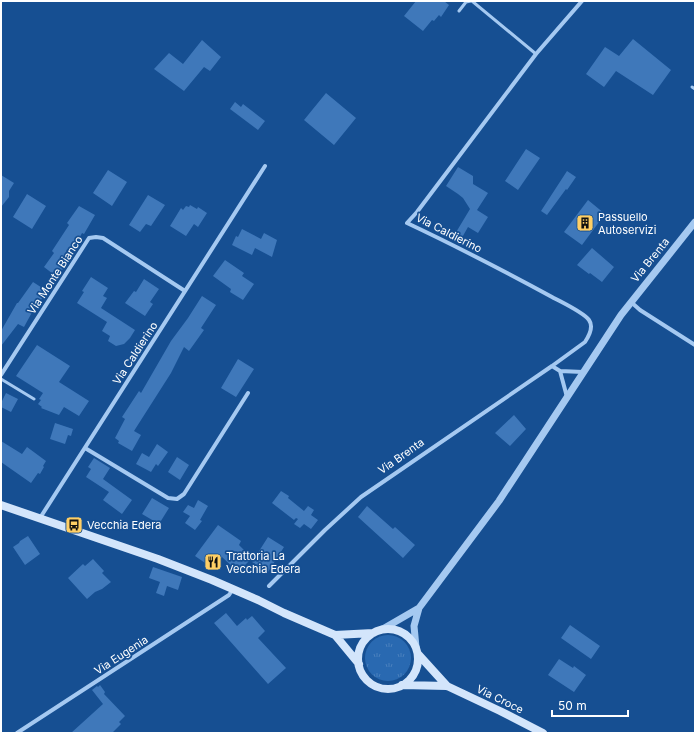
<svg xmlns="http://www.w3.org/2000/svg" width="696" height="734" font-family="Inter,sans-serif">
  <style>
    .grass { fill: url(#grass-tufts) }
    .building { fill: #3f78ba }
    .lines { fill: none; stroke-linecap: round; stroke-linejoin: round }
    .service { stroke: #a5c9f1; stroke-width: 3 }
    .minor { stroke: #a5c9f1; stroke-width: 4 }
    .tertiary { stroke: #a5c9f1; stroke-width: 7 }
    .secondary { stroke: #d3e5fb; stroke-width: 8 }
    .labels { text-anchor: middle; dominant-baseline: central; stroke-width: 3.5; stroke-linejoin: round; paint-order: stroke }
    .poi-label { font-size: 11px; fill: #fff; stroke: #164f92; text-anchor: start }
    .street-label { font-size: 11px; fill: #fff; stroke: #164f92 }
  </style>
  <defs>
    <pattern id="grass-tufts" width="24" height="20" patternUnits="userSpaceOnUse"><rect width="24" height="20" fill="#2969b1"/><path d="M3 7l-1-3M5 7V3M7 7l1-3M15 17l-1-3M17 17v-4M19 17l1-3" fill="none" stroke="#4980bd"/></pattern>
  </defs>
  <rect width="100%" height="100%" fill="#164f92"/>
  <path class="grass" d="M365 658a23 23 0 1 1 46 0a23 23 0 1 1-46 0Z"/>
  <path class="building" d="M416 1H444L449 5 441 17 439 15 434 21 432 20 423 31 404 16Z
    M633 39 671 70 653 95 616 71 604 87 586 74 605 47 619 56Z
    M202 40 221 57 210 71 204 67 184 91 154 69 169 53 183 64Z
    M326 93 356 118 334 145 304 120Z
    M235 102 241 107 243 104 265 121 258 130 230 109Z
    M526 149 540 158 518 190 505 181Z
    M458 167 473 176V184L488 193 477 210 488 217 478 233 468 227 459 243 452 239 470 209 463 198 458 194 446 186Z
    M108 170 127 182 112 206 93 193Z
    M567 171 576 177 567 190 566 189 547 215 541 211Z
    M1 175 14 183 9 191V197L1 207Z
    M27 194 46 206 32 229 13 217Z
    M148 195 165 205 151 226 146 224 140 232 129 225Z
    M588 200 605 214 582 245 564 232Z
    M190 205 197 209 198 207 207 213 198 227 194 224 186 236 170 226 181 208 183 210 186 206 189 207Z
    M79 206 95 215 84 234 82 233 65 266 57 277 44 267 54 253 52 251 69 225 67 223Z
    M242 229 261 239 264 233 277 240 272 257 255 248 252 255 232 245 236 236 238 237Z
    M592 248 614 267 602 282 590 273 589 274 577 265Z
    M225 260 244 273 242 276 254 284 243 300 230 292 231 289 213 276Z
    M91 277 108 288 103 296 107 298 101 308 135 330 130 338 124 344 116 346 108 341 110 336 102 331 107 322 77 303 84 292 82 291Z
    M144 279 159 289 150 302 153 304 145 316 125 303 134 291 136 292Z
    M33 282 47 291 37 306 36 305 24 327 18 324 1 346V331L17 303H18Z
    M202 296 216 305 201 328 204 330 189 351 184 347 171 373 134 431 141 435 132 451 118 443 119 441 115 438 125 419 122 417 139 391 141 393 171 341 188 318Z
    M37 345 70 366 59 382 89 401 79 416 64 407 59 415 41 408 42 407 38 404 41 400 39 399 43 393 16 376Z
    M238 359 254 369 236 397 221 388Z
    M6 393 18 399 11 412 1 407V403Z
    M514 415 526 429 510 446 495 433Z
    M55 423 73 429 71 436 68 435 65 444 50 439Z
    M1 441 22 454 27 447 46 461 43 466 44 467 40 474 38 473 31 483 1 462Z
    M157 444 168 452 158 466 156 464 151 472 136 464 142 453 149 457Z
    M177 457 189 465 180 480 168 472Z
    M94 458 110 468 103 479 132 500 122 514 103 500 109 492 86 477 91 469 88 467Z
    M281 491 289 496 288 498 304 511 308 506 314 510 311 515 318 520 311 529 304 524 300 528 294 524 298 519 296 518 294 520 272 503Z
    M152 498 169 508 159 524 142 514Z
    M198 500 208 506 200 520 202 521 195 530 185 523 190 516 183 512 188 505 194 508Z
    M367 506 393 529 395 527 415 545 403 558 358 517Z
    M218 525 241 541 239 545 252 558 238 572 222 557 214 568 208 565 195 556Z
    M28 536 40 554 25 565 13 547 19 543 20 541Z
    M268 537 284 547 268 572 252 562Z
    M93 559 104 571 102 573 111 582 102 589 95 592 87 599 68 578 83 564 85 566Z
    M153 567 182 577 178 590 167 586 164 596 156 593 160 582 149 578Z
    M226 613 237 626 246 618 247 620 252 616 265 631 258 638 286 668 268 684 214 623Z
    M570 625 600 646 591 659 561 638Z
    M559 659 573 668 574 666 586 675 574 692 548 675Z
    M100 685 105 692 104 694 125 716 119 722 121 724 112 733H71L103 704 92 690 97 686 98 687Z"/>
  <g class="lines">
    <path class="service" d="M472 1 536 54
      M459 11 466 2 471 1
      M692 87 695 89
      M1 379 34 399"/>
    <path class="minor" d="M631 302 640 310 695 345
      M552 366 560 371 583 372
      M560 371 567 397
      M1 375 89 238 96 237 103 238 185 291
      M85 448 168 498 177 499 184 494 248 393
      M40 518 265 166
      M269 586 325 530 361 497 552 366 585 342C589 336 594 327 589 320 583 312 561 302 552 297 504 271 456 246 407 223L417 212 536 54 582 1
      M17 733 229 595 233 589"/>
    <path class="tertiary" d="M381 630 419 608
      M416 647 414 626 419 608 499 501 621 315 695 222"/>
    <path class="secondary" d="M1 505 158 559 212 580 258 600 284 613 335 635 359 664
      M358 659a30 30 0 1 1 60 0a30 30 0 1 1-60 0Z
      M335 635 373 633
      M418 654 447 686
      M402 685 447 686 500 711 543 733"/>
  </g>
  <defs>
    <g id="building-square" transform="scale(0.9)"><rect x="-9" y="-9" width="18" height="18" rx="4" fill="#ffcf65" stroke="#164f92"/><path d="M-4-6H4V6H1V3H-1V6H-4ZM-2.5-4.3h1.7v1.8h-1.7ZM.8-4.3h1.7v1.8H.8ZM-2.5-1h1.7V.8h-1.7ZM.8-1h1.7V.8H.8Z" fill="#111"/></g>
    <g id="bus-square" transform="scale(0.9)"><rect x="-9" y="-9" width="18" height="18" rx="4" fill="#ffcf65" stroke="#164f92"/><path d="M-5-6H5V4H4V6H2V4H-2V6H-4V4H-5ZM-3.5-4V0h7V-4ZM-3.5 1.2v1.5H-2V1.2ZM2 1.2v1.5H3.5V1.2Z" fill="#111"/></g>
    <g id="restaurant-square" transform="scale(0.9)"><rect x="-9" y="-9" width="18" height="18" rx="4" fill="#ffcf65" stroke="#164f92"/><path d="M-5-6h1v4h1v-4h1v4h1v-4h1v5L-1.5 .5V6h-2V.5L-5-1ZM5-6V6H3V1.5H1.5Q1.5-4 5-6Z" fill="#111"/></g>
  </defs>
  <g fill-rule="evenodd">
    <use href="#building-square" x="585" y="223"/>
    <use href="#bus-square" x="74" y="525"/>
    <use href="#restaurant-square" x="213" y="562"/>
  </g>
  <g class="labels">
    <g class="poi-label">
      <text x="598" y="217">Passuello<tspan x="598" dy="13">Autoservizi</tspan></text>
      <text x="87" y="525">Vecchia Edera</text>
      <text x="226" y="556">Trattoria La<tspan x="226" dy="13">Vecchia Edera</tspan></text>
    </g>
    <g class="street-label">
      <text transform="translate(449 233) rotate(27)">Via Caldierino</text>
      <text transform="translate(650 260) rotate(-51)">Via Brenta</text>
      <text transform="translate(55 275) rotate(-57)">Via Monte Bianco</text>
      <text transform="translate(135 353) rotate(-57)">Via Caldierino</text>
      <text transform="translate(401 456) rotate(-35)">Via Brenta</text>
      <text transform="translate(121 655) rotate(-33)">Via Eugenia</text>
      <text transform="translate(500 699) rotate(26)">Via Croce</text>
    </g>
  </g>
  <rect width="696" height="734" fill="none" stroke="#ffffff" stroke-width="4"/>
  <path d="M552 710v6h76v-6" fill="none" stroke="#ffffff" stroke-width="2"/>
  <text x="558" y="710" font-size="12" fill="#ffffff" stroke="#164f92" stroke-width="3" paint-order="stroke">50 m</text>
</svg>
